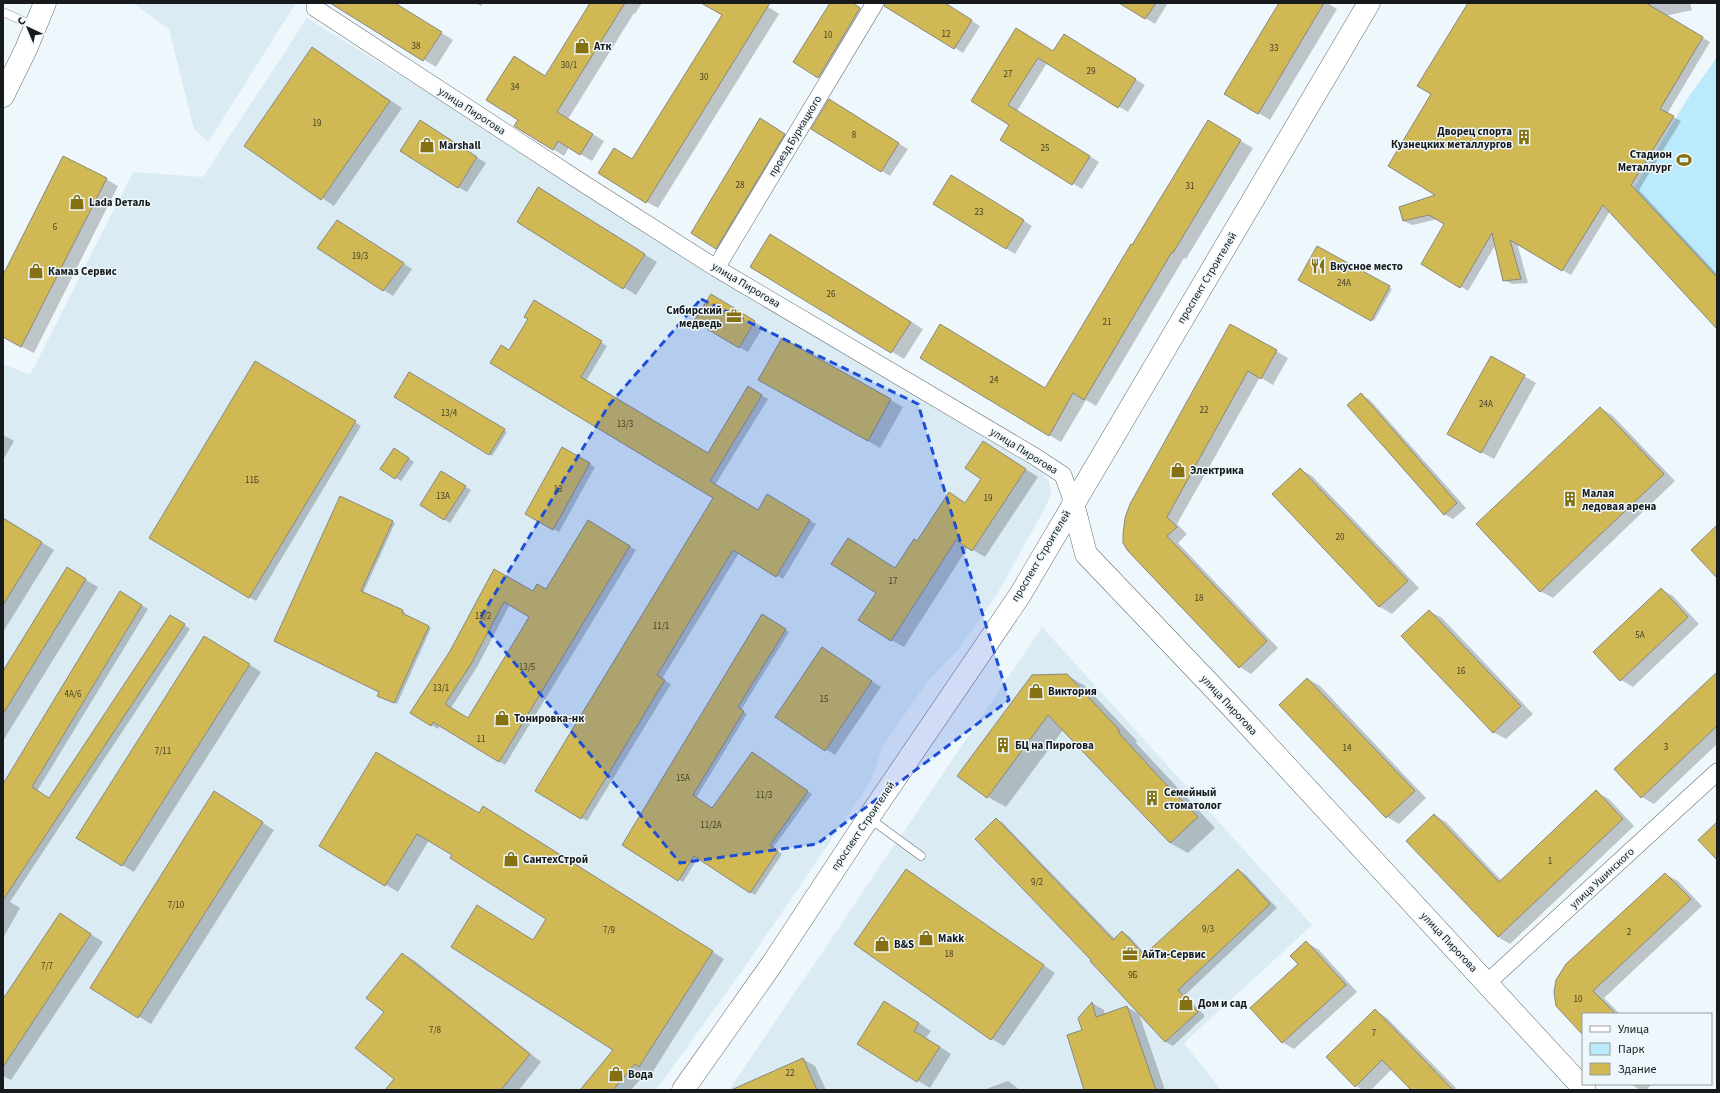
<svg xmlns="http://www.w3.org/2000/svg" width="1720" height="1093" font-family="'Source Sans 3',sans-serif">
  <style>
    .built { fill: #daebf3 }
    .green { fill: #bceafd }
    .shadow { fill: #0003; fill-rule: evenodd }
    .building { fill: #d0b854; stroke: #898880; fill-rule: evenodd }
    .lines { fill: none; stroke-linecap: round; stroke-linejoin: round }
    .lane-casing { stroke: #656d70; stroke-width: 9 }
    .street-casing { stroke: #656d70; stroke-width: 18 }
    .secondary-casing { stroke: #656d70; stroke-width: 23 }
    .primary-casing { stroke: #656d70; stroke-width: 23 }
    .lane { stroke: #fff; stroke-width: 8 }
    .street { stroke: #fff; stroke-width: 17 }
    .secondary { stroke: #fff; stroke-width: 22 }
    .primary { stroke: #fff; stroke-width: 22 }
    .marked { fill: #1d4ed8; fill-opacity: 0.2; stroke: #1d4ed8; stroke-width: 3; stroke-dasharray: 8 5; stroke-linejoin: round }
    .labels { text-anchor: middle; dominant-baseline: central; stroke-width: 3; stroke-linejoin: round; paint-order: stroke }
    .number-label { font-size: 9px; fill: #45422a }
    .poi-label { font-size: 11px; font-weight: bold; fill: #171a1c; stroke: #eef7fb; text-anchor: start }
    .street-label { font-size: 11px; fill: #171a1c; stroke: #eef7fb }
  </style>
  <rect width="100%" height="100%" fill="#eef7fb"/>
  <path class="built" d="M133 3H296L208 142 194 129 169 29Z
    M307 18 1042 472 1049 481 1051 494 1044 510 997 594 958 650 928 681 884 744 870 783 744 968 656 1090H3V364L30 375 133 172 203 177Z
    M1042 627 1312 925 1184 1043 1221 1090H729Z"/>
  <path class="green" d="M1717 57V329L1616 219 1686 101Z"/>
  <path class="shadow" d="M332 3H394L453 40 436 67Z
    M475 3H483L481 6Z
    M591 3H642L635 14 634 13 568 119 604 141 592 161 569 147 564 156 553 149 519 120 525 64 546 77Z
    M703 3H762L779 14 658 208 647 202 633 160 723 15Z
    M831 3H852L869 14 828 82 795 61Z
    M885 3H944L980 26 963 53Z
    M1121 3H1168L1155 24Z
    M1280 3H1327L1337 9 1270 120 1225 93Z
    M1469 3H1690L1692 10 1665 16 1710 42 1667 114 1681 121 1639 190 1717 274V327L1610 211 1571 275 1517 243 1528 283 1512 284 1504 280 1496 244 1468 291 1423 263 1445 224 1438 219 1412 225 1404 221 1438 195 1432 94Z
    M1017 30 1053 52 1073 41 1145 85 1128 112 1047 63 1017 111 1099 162 1082 189 1001 140 1010 124 972 101Z
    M312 48 402 108 334 206 245 146Z
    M838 106 908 149 890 176 813 128Z
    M1208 122 1253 148 1186 259 1184 258 1096 406 1086 400 1061 442 1049 435 1046 389Z
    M429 127 486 163 467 192 458 187Z
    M773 127 797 142 729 255 716 248Z
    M106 179 118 186 34 353 3 337V277Z
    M961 182 1032 226 1015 254 935 204Z
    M551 196 657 262 636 295 518 222Z
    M346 226 412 269 393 296 318 248Z
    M782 242 923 329 904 359 751 267Z
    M1317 247 1392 289 1374 321 1299 279Z
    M720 301 763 327 748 352 739 347Z
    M534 302 607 346 586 381 708 455 749 388 768 399 715 485 758 511 768 495 816 524 783 579 739 553 662 679 671 684 587 821 536 790 714 498 510 351 530 319Z
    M1230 325 1288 358 1273 385 1260 377 1177 524 1187 534 1178 543 1278 648 1251 674 1240 667 1128 551Z
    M782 339 903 407 880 448 759 379Z
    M1491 357 1536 383 1494 459 1448 434Z
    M255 362 361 426 256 601 150 538Z
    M410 373 507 432 492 456 395 397Z
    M1361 395 1370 400 1466 508 1453 519 1444 514Z
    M1600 408 1612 415 1675 481 1553 598 1540 591Z
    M3 435 14 441 3 460Z
    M563 449 595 467 559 532 527 514Z
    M995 449 1038 477 985 557 968 547 904 647 891 640 896 569 918 542 962 501 966 504 983 478Z
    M400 453 414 462 401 481 396 478Z
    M1300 469 1312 476 1419 588 1392 614 1380 607 1273 494Z
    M447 476 471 490 450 523 421 505Z
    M588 521 636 550 505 765 440 725 438 729 412 713 451 651 494 571 534 592 546 590ZM510 604 531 617 468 719 451 708 477 667Z
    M392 522 395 523 363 593 403 611 405 612 404 615 431 628 397 704 381 697 380 692 278 642Z
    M3 528H19L54 550 3 632Z
    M79 576 98 587 3 741V673Z
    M1661 589 1673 596 1699 624 1633 687 1621 680Z
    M120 592 148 609 37 791 50 799 176 619 190 629 10 902 20 908 3 938V786Z
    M1429 611 1442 618 1533 714 1506 739 1493 732Z
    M762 616 789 632 741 710 747 714 696 798 713 809 753 753 812 794 773 848 782 854 755 895 698 858 683 882 623 845Z
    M217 644 261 672 134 872 122 865Z
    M831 654 881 687 835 755 776 717Z
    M1717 673V744L1654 804 1642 797Z
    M1067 675 1085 686 1137 741 1136 743 1215 828 1188 853 1170 843 1063 730 1006 807 988 797Z
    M1308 679 1320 686 1426 798 1399 824 1387 817Z
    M1596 792 1609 799 1634 826 1510 944 1498 937 1434 815 1446 822 1502 881Z
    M227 800 274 830 151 1024 91 987Z
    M479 814H496L724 959 652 1073 648 1071 631 1090H581L615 1050 533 941 547 919 453 855 429 840 398 892 320 845Z
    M996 819 1003 823 1115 939 1122 932 1129 936 1146 955 1238 870 1245 874 1277 908 1185 995 1205 1016 1173 1046 1166 1042 1091 962 1093 960Z
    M906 870 1055 973 1004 1046 992 1039Z
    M1665 874 1678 881 1702 906 1604 998 1620 1014H1583V1034L1557 1006Z
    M72 922 103 942 11 1080 3 1076V1000Z
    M1306 942 1319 950 1357 992 1294 1049 1282 1042 1299 964Z
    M403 954 415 961 541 1062 519 1090H386L395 1079 385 1012Z
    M1092 1003 1104 1010 1105 1015 1127 1007 1139 1014 1165 1090H1085L1083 1030Z
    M897 1009 931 1031 926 1038 951 1054 930 1088 858 1044Z
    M1375 1010 1387 1018 1458 1090H1413L1392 1069 1371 1090H1363L1356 1086Z
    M803 1059 815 1066 826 1090H735Z
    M1008 1081 1020 1090H983Z
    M1631 1084H1652L1646 1090H1640Z"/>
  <path class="building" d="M330 3H395L442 32 423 61Z
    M590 3H625L557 112 593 134 580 155 558 141 553 150 514 126 518 120 486 100 514 56 545 76Z
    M701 3H770L646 203 598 173 614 148 632 159 722 15Z
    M830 3H853L860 8 818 78 793 62Z
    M885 3H945L972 20 954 49 884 6Z
    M1119 3H1156L1145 19Z
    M1279 3H1324L1258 114 1224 94Z
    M1468 3H1646L1703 37 1660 109 1674 116 1631 185 1717 277V329L1603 205 1562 271 1510 240 1521 279 1503 281 1492 233 1460 288 1421 264 1444 224 1429 215 1403 221 1399 207 1435 195 1388 166 1431 94 1417 86Z
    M1016 28 1053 51 1064 34 1136 79 1118 108 1038 58 1008 105 1090 156 1072 185 1000 140 1009 125 971 101Z
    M312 47 390 101 321 200 244 146Z
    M829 99 899 143 881 172 811 129Z
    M760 118 785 134 716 249 691 233Z
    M420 120 477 157 458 188 400 151Z
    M1208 120 1241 140 1173 253 1172 252 1084 400 1073 393 1049 436 920 358 940 324 1045 388 1131 244 1132 245Z
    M63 156 107 178 21 347 3 337V275Z
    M951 175 1024 220 1006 249 933 204Z
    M538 187 645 254 623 289 517 222Z
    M337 220 404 263 383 291 317 248Z
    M770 234 911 322 891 353 750 267Z
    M1317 246 1390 286 1371 321 1298 280Z
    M711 294 755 321 739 348 694 321Z
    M534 300 602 341 581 377 708 453 748 386 762 395 710 481 758 510 767 494 810 520 776 577 733 550 657 675 665 680 581 819 535 791 713 498 490 363 501 345 509 350 528 319 524 317Z
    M1230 324 1277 350 1261 379 1248 371 1167 517 1177 527 1167 536 1267 641 1239 668 1128 551 1123 543V534L1125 518 1130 504Z
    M782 338 891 399 868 441 758 380Z
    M1491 356 1525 375 1481 453 1447 434Z
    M255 361 356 421 249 598 149 538Z
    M409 372 505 429 489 455 394 397Z
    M1361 393 1457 503 1444 515 1347 405Z
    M1600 407 1664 474 1540 592 1476 524Z
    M983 441 1026 469 972 551 956 540 891 641 858 620 876 593 831 564 848 538 895 568 914 539 917 541 949 492 965 503 981 479 965 468Z
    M562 447 590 463 553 530 525 514Z
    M394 448 409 458 395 479 380 469Z
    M1300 468 1408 581 1379 607 1272 494Z
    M441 471 466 486 444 520 420 505Z
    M340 496 393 521 361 591 403 610 402 613 429 626 394 703 377 696 379 692 274 641Z
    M3 518 42 542 3 605Z
    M588 520 630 546 499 762 433 722 431 726 410 713 450 651 494 569 533 591 537 584 546 589ZM504 602 529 617 468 718 445 704 471 664Z
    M1717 525V578L1691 550Z
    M67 567 86 579 3 714V671Z
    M1661 588 1688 617 1620 681 1593 652Z
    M120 591 142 605 32 787 49 798 170 615 185 624 3 900V784Z
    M1429 610 1521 706 1493 733 1401 636Z
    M762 614 786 629 738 707 744 711 693 795 712 808 752 752 808 791 770 845 778 851 750 893 694 856 678 881 622 845Z
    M204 636 250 664 122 866 76 838Z
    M822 647 872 681 825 751 775 717Z
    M1717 672V726L1641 798 1614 769Z
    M1067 674 1120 731 1118 732 1160 778 1198 817 1170 843 1048 715 987 798 957 776 1032 675Z
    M1307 678 1415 791 1386 818 1279 705Z
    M376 752 479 813 483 806 713 951 639 1067 635 1064 613 1090H580L613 1050 451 947 477 905 533 940 546 919 450 858 452 855 417 834 385 886 319 846Z
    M1596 790 1623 819 1498 937 1406 841 1434 814 1499 882Z
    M214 791 263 822 138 1018 90 988Z
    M996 818 1113 940 1122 931 1144 955 1238 869 1270 904 1178 990 1198 1012 1165 1042 1090 961 1091 960 975 839Z
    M1717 822V860L1698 840Z
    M906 869 1044 965 991 1040 854 944Z
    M1665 873 1691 899 1593 991 1616 1014H1583V1035L1556 1006 1554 992 1556 980 1566 964Z
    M60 913 91 934 3 1067V999Z
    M1306 941 1346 985 1282 1043 1250 1008 1298 964 1290 956Z
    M402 953 530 1054 501 1090H385L394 1079 355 1048 384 1012 366 998Z
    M884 1001 919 1023 914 1031 940 1047 917 1082 857 1044Z
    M1092 1002 1096 1017 1127 1006 1156 1090H1084L1067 1035 1082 1030 1078 1018Z
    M1375 1009 1453 1090H1411L1382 1060 1355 1087 1326 1057Z
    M803 1058 817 1090H731Z"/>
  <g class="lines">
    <g class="lane-casing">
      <path id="lane" d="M3 12 34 26
        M869 818 921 856"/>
    </g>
    <g class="street-casing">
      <path id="street" d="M315 8 578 180 716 268 1034 456 1063 475 1073 503
        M716 268 875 3
        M1487 983 1717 772"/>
    </g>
    <g class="secondary-casing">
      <path id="secondary" d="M1073 503 1086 554 1227 702 1585 1090
        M683 1090 772 964 869 817 1020 595 1369 3"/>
    </g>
    <g class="primary-casing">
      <path id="primary" d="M3 96 26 49 45 3"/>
    </g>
    <use href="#lane" class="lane"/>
    <use href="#street" class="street"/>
    <use href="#secondary" class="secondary"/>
    <use href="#primary" class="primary"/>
  </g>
  <path class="marked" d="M701 299 918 404 1009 700 817 844 680 863 479 620 609 405Z"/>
  <defs>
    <g id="shop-bare" transform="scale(1.2)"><path d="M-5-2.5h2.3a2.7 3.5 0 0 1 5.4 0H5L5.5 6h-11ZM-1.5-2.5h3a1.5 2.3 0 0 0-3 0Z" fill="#857112" stroke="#eef7fb" stroke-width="2.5" paint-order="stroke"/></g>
    <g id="building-bare" transform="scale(1.2)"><path d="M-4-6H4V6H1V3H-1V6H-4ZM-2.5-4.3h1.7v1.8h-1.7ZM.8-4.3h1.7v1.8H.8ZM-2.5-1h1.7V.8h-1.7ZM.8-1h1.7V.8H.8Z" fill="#857112" stroke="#eef7fb" stroke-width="2.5" paint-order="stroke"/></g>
    <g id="stadium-bare" transform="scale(1.2)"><path d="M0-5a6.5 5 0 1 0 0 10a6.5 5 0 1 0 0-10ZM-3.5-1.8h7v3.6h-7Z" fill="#857112" stroke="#eef7fb" stroke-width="2.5" paint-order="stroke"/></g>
    <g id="restaurant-bare" transform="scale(1.2)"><path d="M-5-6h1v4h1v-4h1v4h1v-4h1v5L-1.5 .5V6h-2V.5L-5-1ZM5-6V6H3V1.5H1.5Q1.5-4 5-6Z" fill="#857112" stroke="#eef7fb" stroke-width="2.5" paint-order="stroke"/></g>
    <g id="office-bare" transform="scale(1.2)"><path d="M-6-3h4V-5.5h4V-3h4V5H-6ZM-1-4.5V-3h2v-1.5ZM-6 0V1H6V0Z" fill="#857112" stroke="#eef7fb" stroke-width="2.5" paint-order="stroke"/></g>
  </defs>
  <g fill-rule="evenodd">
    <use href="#shop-bare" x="582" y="46"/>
    <use href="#building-bare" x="1524" y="137"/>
    <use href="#shop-bare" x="427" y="145"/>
    <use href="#stadium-bare" x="1684" y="160"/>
    <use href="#shop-bare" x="77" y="202"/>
    <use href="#restaurant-bare" x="1318" y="266"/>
    <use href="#shop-bare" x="36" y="271"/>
    <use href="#office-bare" x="734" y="316"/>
    <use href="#shop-bare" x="1178" y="470"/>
    <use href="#building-bare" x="1570" y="499"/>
    <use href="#shop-bare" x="1036" y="691"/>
    <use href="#shop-bare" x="502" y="718"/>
    <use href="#building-bare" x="1003" y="745"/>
    <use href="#building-bare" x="1152" y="798"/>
    <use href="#shop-bare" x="511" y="859"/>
    <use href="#shop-bare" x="926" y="938"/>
    <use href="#shop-bare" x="882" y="944"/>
    <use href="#office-bare" x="1130" y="954"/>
    <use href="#shop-bare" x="1186" y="1003"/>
    <use href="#shop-bare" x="616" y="1074"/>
  </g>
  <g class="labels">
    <g class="number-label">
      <text x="946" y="34">12</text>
      <text x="828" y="35">10</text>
      <text x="416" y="46">38</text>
      <text x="1274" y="48">33</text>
      <text x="569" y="65">30/1</text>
      <text x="1091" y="71">29</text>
      <text x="1008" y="74">27</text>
      <text x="704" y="77">30</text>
      <text x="515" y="87">34</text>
      <text x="317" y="123">19</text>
      <text x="854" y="135">8</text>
      <text x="1045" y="148">25</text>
      <text x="740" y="185">28</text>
      <text x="1190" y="186">31</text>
      <text x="979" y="212">23</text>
      <text x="55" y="227">6</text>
      <text x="360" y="256">19/3</text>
      <text x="1344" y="283">24А</text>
      <text x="831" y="294">26</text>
      <text x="1107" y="322">21</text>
      <text x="994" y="380">24</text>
      <text x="1486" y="404">24А</text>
      <text x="1204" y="410">22</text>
      <text x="449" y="413">13/4</text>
      <text x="625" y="424">13/3</text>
      <text x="252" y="480">11Б</text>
      <text x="558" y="489">13</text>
      <text x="443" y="496">13А</text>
      <text x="988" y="498">19</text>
      <text x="1340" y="537">20</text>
      <text x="893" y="581">17</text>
      <text x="1199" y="598">18</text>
      <text x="483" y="616">13/2</text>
      <text x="661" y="626">11/1</text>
      <text x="1640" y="635">5А</text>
      <text x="527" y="667">13/5</text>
      <text x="1461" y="671">16</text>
      <text x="441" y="688">13/1</text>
      <text x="73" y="694">4А/6</text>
      <text x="824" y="699">15</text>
      <text x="481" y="739">11</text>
      <text x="1666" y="747">3</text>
      <text x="1347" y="748">14</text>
      <text x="163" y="751">7/11</text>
      <text x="683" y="778">15А</text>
      <text x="764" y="795">11/3</text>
      <text x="711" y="825">11/2А</text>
      <text x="1550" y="861">1</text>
      <text x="1037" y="882">9/2</text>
      <text x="176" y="905">7/10</text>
      <text x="1208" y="929">9/3</text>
      <text x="609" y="930">7/9</text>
      <text x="1629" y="932">2</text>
      <text x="949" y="954">18</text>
      <text x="47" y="966">7/7</text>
      <text x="1133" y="975">9Б</text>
      <text x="1578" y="999">10</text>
      <text x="435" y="1030">7/8</text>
      <text x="1374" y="1033">7</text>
      <text x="790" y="1073">22</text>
    </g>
    <g class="poi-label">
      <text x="594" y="46">Атк</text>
      <text x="1512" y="131" text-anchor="end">Дворец спорта<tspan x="1512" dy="13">Кузнецких металлургов</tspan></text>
      <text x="439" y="145">Marshall</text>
      <text x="1672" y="154" text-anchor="end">Стадион<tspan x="1672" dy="13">Металлург</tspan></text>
      <text x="89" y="202">Lada Dеталь</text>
      <text x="1330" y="266">Вкусное место</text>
      <text x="48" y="271">Камаз Сервис</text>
      <text x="722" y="310" text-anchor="end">Сибирский<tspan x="722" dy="13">медведь</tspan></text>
      <text x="1190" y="470">Электрика</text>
      <text x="1582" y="493">Малая<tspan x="1582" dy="13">ледовая арена</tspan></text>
      <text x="1048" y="691">Виктория</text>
      <text x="514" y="718">Тонировка-нк</text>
      <text x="1015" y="745">БЦ на Пирогова</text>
      <text x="1164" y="792">Семейный<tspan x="1164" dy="13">стоматолог</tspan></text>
      <text x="523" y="859">СантехСтрой</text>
      <text x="938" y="938">Makk</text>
      <text x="894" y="944">B&amp;S</text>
      <text x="1142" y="954">АйТи-Сервис</text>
      <text x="1198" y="1003">Дом и сад</text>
      <text x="628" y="1074">Вода</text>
    </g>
    <g class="street-label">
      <text transform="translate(472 111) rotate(33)">улица Пирогова</text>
      <text transform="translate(795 136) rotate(-59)">проезд Буркацкого</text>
      <text transform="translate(1207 278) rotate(-59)">проспект Строителей</text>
      <text transform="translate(746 285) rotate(31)">улица Пирогова</text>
      <text transform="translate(1024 451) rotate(32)">улица Пирогова</text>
      <text transform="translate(1041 556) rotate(-59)">проспект Строителей</text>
      <text transform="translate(1229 705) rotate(47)">улица Пирогова</text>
      <text transform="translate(863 826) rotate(-56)">проспект Строителей</text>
      <text transform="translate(1602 878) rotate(-43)">улица Ушинского</text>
      <text transform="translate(1449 942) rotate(47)">улица Пирогова</text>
    </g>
  </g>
  <rect width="1720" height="1093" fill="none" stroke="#171a1c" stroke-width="8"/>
  <rect x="1582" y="1013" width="130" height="72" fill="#eef7fb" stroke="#989fa2"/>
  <rect x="1590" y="1026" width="20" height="6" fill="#ffffff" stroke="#989fa2"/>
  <text x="1618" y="1033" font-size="12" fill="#171a1c">Улица</text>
  <rect x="1590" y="1043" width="20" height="12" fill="#bceafd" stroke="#989fa2"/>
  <text x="1618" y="1053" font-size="12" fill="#171a1c">Парк</text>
  <rect x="1590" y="1063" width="20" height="12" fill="#d0b854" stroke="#989fa2"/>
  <text x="1618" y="1073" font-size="12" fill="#171a1c">Здание</text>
  <g transform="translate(28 28) rotate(316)" stroke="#eef7fb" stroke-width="3" paint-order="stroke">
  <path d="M0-3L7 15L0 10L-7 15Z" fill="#171a1c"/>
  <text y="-6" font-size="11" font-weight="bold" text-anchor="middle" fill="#171a1c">С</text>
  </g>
</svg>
